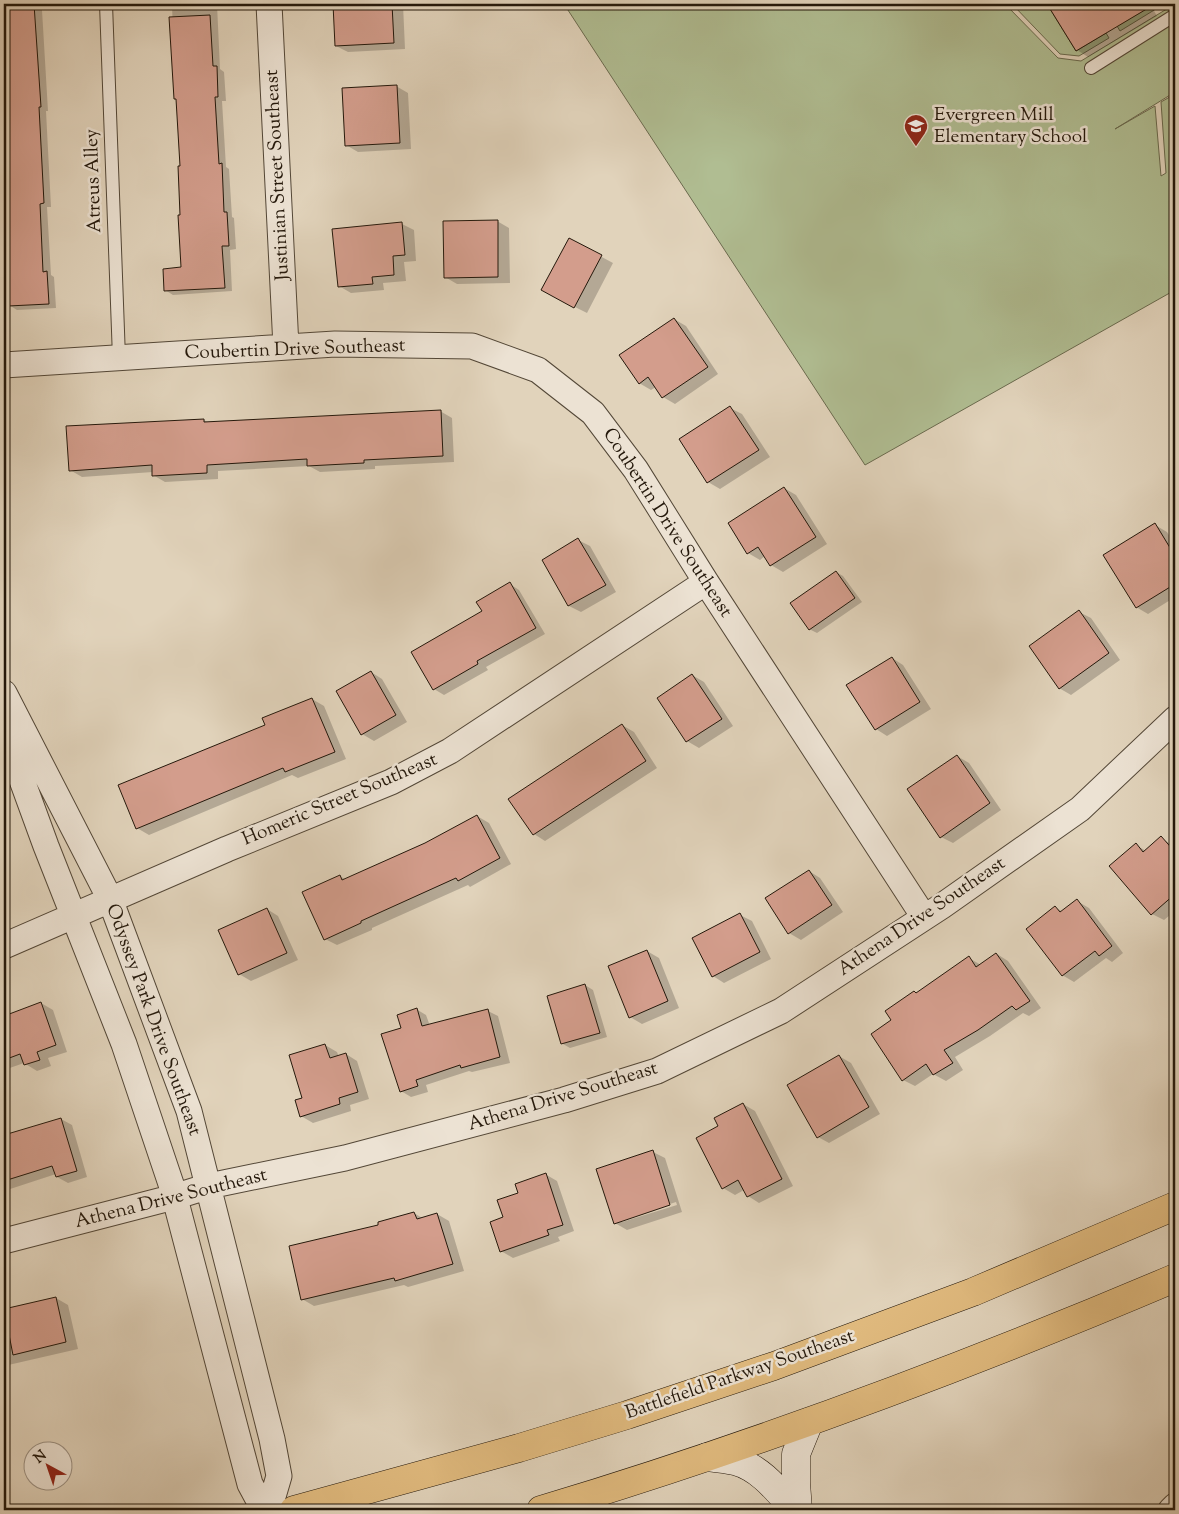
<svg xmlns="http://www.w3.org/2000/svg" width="1179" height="1514" font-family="'Sorts Mill Goudy',serif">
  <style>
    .green { fill: #b0bd92; stroke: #6a6a4e }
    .shadow { fill: #0003; fill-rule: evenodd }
    .building { fill: #d39d8c; stroke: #24180b }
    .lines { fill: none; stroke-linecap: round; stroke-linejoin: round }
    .lane-casing { stroke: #534737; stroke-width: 14 }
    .street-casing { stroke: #534737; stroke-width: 27 }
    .secondary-casing { stroke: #24180b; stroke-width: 29 }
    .primary-casing { stroke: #24180b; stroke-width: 29 }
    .lane { stroke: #ece2d3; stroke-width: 12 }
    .street { stroke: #ece2d3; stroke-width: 25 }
    .secondary { stroke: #ece2d3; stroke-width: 28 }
    .primary { stroke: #e0ba7e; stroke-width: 28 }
    .labels { text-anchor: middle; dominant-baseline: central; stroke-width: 5; stroke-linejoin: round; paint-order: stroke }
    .poi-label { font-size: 19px; fill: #24180b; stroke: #ece2d3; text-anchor: start }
    .street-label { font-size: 19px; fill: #24180b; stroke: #ece2d3 }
  </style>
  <rect width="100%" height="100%" fill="#e1d3bb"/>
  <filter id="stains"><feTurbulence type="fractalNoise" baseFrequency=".004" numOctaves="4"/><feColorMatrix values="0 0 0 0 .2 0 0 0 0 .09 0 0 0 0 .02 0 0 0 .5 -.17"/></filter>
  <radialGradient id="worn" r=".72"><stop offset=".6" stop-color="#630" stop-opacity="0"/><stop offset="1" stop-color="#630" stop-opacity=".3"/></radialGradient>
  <path class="green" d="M564 4H1005L1058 58 1081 61 1175 4V92L1115 129 1155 106 1161 176 1166 173 1161 102 1175 94V290L865 465Z
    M1012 4H1047L1076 51 1106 33 1109 38 1079 56 1060 54Z
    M1143 4H1164L1120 31 1117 26 1146 9Z"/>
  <path class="shadow" d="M4 4H44L45 10H42L48 111H46L51 207H47L51 275 54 277 56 308 17 310 9 305 5 206 4 204Z
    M172 4H217L220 69 224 72 226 101H222L226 167 229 169 232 217 234 218 236 249 230 250 232 291 173 295 165 290 182 269 181 167 178 100 175 99Z
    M334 4H403L405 49 348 52 336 46Z
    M1048 4H1150L1157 16 1088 57 1077 50Z
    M396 86 408 93 411 149 358 152 346 145Z
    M497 221 509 228 510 283 457 284 445 277Z
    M402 224 414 230 416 261 404 262 406 281 383 283 384 290 351 293 339 286Z
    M570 240 613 263 587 313 555 297Z
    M674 319 686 326 718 374 675 404 663 397 656 387 651 390 639 383Z
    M730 408 742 414 770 457 720 489 708 482 681 439Z
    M440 411 452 418 454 462 375 466V469L320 472 309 466 218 471V479L165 482 153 475V472L82 477 70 470 204 420 209 423Z
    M784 488 796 495 827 544 783 572 771 565 765 556 760 560 748 553Z
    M1155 525 1167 532 1175 545V597L1148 614 1136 607Z
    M578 540 590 546 616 592 581 612 569 606 543 560Z
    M836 572 843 576 862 602 817 633 809 629Z
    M510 584 519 590 545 634 486 667 488 670 444 695 434 689 483 611Z
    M1079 612 1091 618 1120 660 1071 695 1059 688Z
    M892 658 903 665 931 709 887 736 876 729Z
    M371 672 382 679 407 722 374 741 362 734Z
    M692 675 704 682 733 726 699 748 687 741 659 698Z
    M312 699 324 706 346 759 298 778 292 775 149 835 137 828 267 726Z
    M622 725 634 732 657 768 545 841 534 834Z
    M957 756 969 763 1001 810 953 843 941 837Z
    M477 816 489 823 511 864 470 887 468 885 372 928V930L337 945 325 939 340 876 346 880 426 845Z
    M1161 838 1175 847V911L1164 920 1152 914 1136 845 1146 851Z
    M809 871 820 878 843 912 801 940 789 933 767 899Z
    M1077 901 1089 908 1123 953 1112 962 1106 958 1074 982 1062 975 1056 908 1063 912Z
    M267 909 278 916 298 960 251 981 239 974Z
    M740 915 752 921 771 959 724 983 713 976Z
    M647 951 659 958 679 1008 642 1024 630 1017Z
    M997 954 1008 961 1041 1008 1029 1016 1023 1013 990 1036 955 1057 963 1070 946 1081 933 1074 915 1086 903 1080 893 1021 916 994 969 958 981 965Z
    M585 985 593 990 607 1037 570 1048 563 1044 549 996Z
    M41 1003 53 1010 67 1052 48 1058 51 1066 37 1071 24 1063 4 1070V1017Z
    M416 1009 426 1015 430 1026 488 1011 498 1016 510 1063 472 1072 469 1071 426 1085 428 1092 411 1097 401 1091 403 1028Z
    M325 1045 337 1052 339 1057 346 1054 357 1061 369 1099 350 1105 351 1111 313 1123 301 1116Z
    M839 1056 851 1063 880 1114 829 1143 818 1137Z
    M743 1104 755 1111 793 1186 759 1203 748 1196 744 1190 735 1195 723 1188 720 1127Z
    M61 1119 72 1125 87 1177 68 1183 57 1177 56 1174 4 1191V1136Z
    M653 1152 665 1158 682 1212 627 1230 615 1223ZM676 1202 677 1205 622 1222V1220Z
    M545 1174 557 1181 574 1231 558 1237 560 1241 513 1258 501 1251 504 1218 520 1194Z
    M414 1213 424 1219 437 1214 449 1221 464 1271 408 1287 404 1285 314 1306 302 1299 380 1226Z
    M56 1298 68 1305 78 1349 4 1366V1311Z"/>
  <path class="building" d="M4 4H34L41 107H39L44 203 40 204 43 272 47 271 49 304 8 306 4 200Z
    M333 4H392L394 43 335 46Z
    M1047 4H1155L1076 51Z
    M210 15 213 66H217L218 97H215L219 164 222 163 224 212H227L229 246H222L225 288 164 291 163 269 181 267 178 215H180L178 166H180L176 99H174L169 17Z
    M397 85 400 143 345 146 342 88Z
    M498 220V277L444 278 443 221Z
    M402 222 405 255 393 256 394 275 372 277 373 284 338 287 332 229Z
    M569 238 602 255 574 308 541 290Z
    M674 318 708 367 662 398 648 377 639 384 619 355Z
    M730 406 759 450 707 483 679 439Z
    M441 410 443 456 364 460V463L307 466V459L207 465V473L152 476V465L69 471 66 426 204 419V422Z
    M784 487 816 537 770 566 758 547 747 554 728 523Z
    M1155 523 1175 556V584L1136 608 1103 555Z
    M578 538 606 585 568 606 542 560Z
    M836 571 855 598 809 630 790 603Z
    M510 582 536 628 477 661 478 664 433 690 411 652 482 611 476 602Z
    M1079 610 1109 653 1059 689 1029 646Z
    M892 657 920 702 875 730 846 685Z
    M371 671 396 715 361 735 336 691Z
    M692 674 722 719 686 742 657 698Z
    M312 698 335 752 285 772 283 768 136 829 118 785 265 725 262 718Z
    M622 724 646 761 533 835 508 799Z
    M957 755 990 803 940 838 907 789Z
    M477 815 500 858 458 881 456 878 361 921V923L324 940 302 892 340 875 342 880 425 843Z
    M1161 836 1175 852V894L1151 915 1109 866 1136 843 1143 852Z
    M809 870 832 905 788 934 765 898Z
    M1077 899 1112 946 1099 956 1095 951 1062 976 1026 929 1055 906 1060 912Z
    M267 908 287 953 238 975 218 930Z
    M740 913 760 952 712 977 692 938Z
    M647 950 668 1001 629 1018 608 966Z
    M996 953 1030 1001 1016 1010 1012 1006 978 1030 944 1050 953 1063 933 1075 926 1064 902 1081 871 1034 891 1020 885 1011 914 991 916 993 969 956 976 967Z
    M585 984 600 1033 561 1044 547 996Z
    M41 1002 56 1045 37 1052 40 1060 24 1065 20 1054 4 1060V1016Z
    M417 1008 422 1026 488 1009 500 1057 461 1068 460 1065 416 1080 418 1086 400 1092 381 1034 401 1028 397 1015Z
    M325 1044 330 1058 346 1053 358 1092 339 1098 340 1104 300 1117 295 1100 302 1098 289 1055Z
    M839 1055 869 1107 817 1138 787 1085Z
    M743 1103 782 1179 747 1197 738 1180 722 1189 696 1138 718 1126 714 1118Z
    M61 1118 77 1171 56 1177 52 1166 4 1181V1135Z
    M653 1150 670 1205 614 1224 596 1169Z
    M546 1173 563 1225 547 1230 549 1235 500 1252 490 1222 503 1217 497 1200 518 1193 515 1184Z
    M414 1212 417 1219 437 1213 453 1264 395 1281 394 1278 301 1300 289 1246 378 1225V1222Z
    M56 1297 66 1342 13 1355 4 1309Z"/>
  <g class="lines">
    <g class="lane-casing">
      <path id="lane" d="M106 4 119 358
        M1091 68 1175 15"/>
    </g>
    <g class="street-casing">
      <path id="street" d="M269 4 286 347
        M4 365 335 344 472 346 538 370 593 413 636 470 706 582 924 917
        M4 693 110 899 189 1111 272 1439 279 1476 269 1510
        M4 731 46 846 124 1044 172 1187 250 1484 264 1510
        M4 946 227 849 391 782 450 751 706 582
        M4 1241 174 1197 209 1186 345 1158 564 1100 657 1071 781 1011 942 906 1080 809 1175 719
        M1171 1510 1175 1506"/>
    </g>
    <g class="secondary-casing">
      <path id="secondary" d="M707 1457C716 1458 726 1459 735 1461 761 1468 778 1491 795 1510
        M798 1510 796 1483V1454L809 1422"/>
    </g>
    <g class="primary-casing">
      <path id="primary" d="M294 1510 519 1448 627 1415 774 1366 973 1292 1175 1206
        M541 1510C757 1445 968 1366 1175 1278"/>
    </g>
    <use href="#lane" class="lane"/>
    <use href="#street" class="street"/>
    <use href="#secondary" class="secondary"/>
    <use href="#primary" class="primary"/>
  </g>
  <defs>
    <g id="school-pin" transform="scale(1.25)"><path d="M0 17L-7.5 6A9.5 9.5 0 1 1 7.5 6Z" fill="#8f2418" stroke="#ece2d3"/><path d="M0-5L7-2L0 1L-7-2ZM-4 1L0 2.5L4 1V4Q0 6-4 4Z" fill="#fff"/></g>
  </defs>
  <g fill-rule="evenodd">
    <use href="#school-pin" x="916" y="126"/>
  </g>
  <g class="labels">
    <g class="poi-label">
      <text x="934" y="115">Evergreen Mill<tspan x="934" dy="22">Elementary School</tspan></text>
    </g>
    <g class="street-label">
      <text transform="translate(278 175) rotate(-93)">Justinian Street Southeast</text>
      <text transform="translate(94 181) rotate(-92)">Atreus Alley</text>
      <text transform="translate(295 350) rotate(-2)">Coubertin Drive Southeast</text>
      <text transform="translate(667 523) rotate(57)">Coubertin Drive Southeast</text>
      <text transform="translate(340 800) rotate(-23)">Homeric Street Southeast</text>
      <text transform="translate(922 917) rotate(-34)">Athena Drive Southeast</text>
      <text transform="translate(153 1020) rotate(70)">Odyssey Park Drive Southeast</text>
      <text transform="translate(563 1097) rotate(-17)">Athena Drive Southeast</text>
      <text transform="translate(171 1199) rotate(-14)">Athena Drive Southeast</text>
      <text transform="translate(740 1375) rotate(-19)">Battlefield Parkway Southeast</text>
    </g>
  </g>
  <rect width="1179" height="1514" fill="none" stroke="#e1d3bb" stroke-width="20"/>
  <rect x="5" y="5" width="1169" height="1504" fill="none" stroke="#24180b" stroke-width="2.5"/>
  <rect x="10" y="10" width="1159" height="1494" fill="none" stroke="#24180b"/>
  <g transform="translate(48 1466) rotate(320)"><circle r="24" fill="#ece2d3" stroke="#9c9183"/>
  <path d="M0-4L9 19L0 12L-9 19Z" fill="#8f2418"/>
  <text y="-8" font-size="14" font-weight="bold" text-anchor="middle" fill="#24180b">N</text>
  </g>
  <rect width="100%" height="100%" filter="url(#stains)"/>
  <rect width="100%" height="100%" fill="url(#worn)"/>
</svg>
